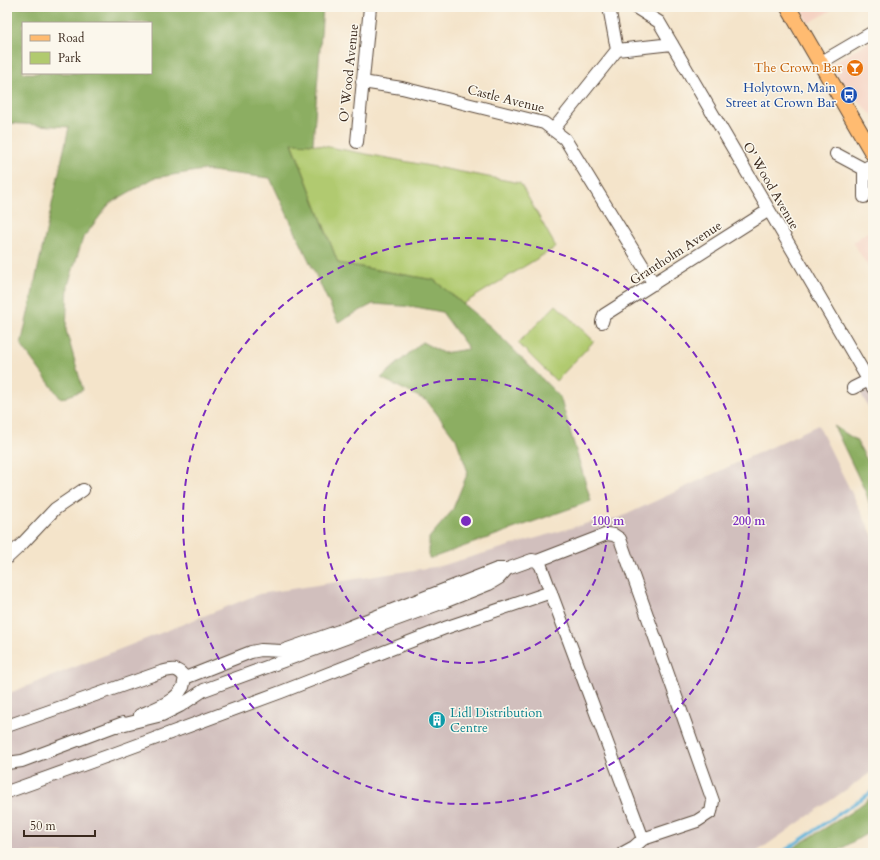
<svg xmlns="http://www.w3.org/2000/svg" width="880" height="860" font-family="Cardo,serif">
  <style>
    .built { fill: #f5d2c2 }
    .industrial { fill: #d1bfbd }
    .green { fill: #b1ca6f; stroke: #767a46 }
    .forest { fill: #8cae62; stroke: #646c40; fill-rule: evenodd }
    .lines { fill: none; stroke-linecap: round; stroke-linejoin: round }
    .stream { stroke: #5db1d9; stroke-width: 3 }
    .minor-casing { stroke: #574638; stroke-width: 14 }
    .major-casing { stroke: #574638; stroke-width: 17 }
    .minor { stroke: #fff; stroke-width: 12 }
    .major { stroke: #ffbb71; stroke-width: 15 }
    .ring { fill: none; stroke: #7b2cbf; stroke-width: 2; stroke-dasharray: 7 5 }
    .labels { text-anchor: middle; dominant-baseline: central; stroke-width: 3; stroke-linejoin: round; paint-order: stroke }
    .food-label { font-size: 13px; fill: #c56008; stroke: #fbf7ec; text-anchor: end }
    .street-label { font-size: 13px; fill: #3b2a1e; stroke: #fbf7ec }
    .transit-label { font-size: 13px; fill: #164399; stroke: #fbf7ec; text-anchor: end }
    .culture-label { font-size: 13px; fill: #0d838f; stroke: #fbf7ec; text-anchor: start }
    .centre { fill: #7b2cbf; stroke: #fbf7ec; stroke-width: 2 }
    .ring-label { font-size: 12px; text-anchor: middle; font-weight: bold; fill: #7b2cbf; stroke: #fbf7ec; stroke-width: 3; stroke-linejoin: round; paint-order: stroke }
  </style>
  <rect width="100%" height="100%" fill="#fbf7ec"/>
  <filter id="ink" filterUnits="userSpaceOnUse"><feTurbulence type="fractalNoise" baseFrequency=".025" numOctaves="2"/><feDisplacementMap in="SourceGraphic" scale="8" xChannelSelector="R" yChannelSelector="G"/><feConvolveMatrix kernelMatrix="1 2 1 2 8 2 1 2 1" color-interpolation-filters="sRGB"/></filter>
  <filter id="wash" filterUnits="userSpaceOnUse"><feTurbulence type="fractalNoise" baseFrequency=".012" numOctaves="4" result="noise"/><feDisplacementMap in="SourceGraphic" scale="16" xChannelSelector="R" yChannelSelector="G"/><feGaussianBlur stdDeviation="0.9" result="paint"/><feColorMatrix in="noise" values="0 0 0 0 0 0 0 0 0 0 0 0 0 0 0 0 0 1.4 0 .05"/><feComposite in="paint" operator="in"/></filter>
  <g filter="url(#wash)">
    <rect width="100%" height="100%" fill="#f4e4ca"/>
    <path class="built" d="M812 7H837L809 23 802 13Z
      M873 40V116L856 99 850 95 831 64Z
      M873 228V275L853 242Z"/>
    <path class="industrial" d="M873 373V415L854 382Z
      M818 425 873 536V771L755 853H7V694L259 594 440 566 595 521 619 518Z"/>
    <path class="green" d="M292 142 313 144 520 183 556 247 463 304 434 280 338 263Z
      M556 305 594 341 556 381 518 343Z"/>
    <path class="forest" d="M7 7H323L313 144 292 143 338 263 434 280 492 328 560 397 591 501 429 559V538L452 511 468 472 456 439 427 401 381 378 422 342 443 353 469 349 442 312 416 307 373 304 338 322 270 178 203 170 154 178 110 203 83 238 68 285 66 330 83 390 61 399 21 345 69 127 7 123ZM23 23H151V73H23Z
      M834 426 856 440 873 471V515L866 493Z
      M873 796V830L834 853H785L851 812Z"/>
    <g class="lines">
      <path class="stream" d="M781 853 873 791"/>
    </g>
  </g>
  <g filter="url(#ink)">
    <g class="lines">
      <g class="minor-casing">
        <path id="minor" d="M635 7 659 22 873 388
          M617 50 672 44
          M820 63 873 32
          M362 82 402 88 544 123 565 139 654 284
          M553 130 617 50 609 7
          M357 142 370 7
          M836 154 864 169
          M864 197V169L873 164
          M602 322 604 315 769 210
          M853 388 873 378
          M7 558 22 544 55 509 83 490
          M537 561 607 534 614 535 620 539 713 801 711 812 697 821 643 839 634 847 623 853
          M185 678 251 652 261 650 282 651 339 631 497 569H507L532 560 537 561 541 566 643 839
          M7 726 161 672C172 669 178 667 185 678 184 681 184 684 183 687 175 702 154 709 140 715
          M117 726 162 715 180 706 204 690 444 602 489 584 499 578 507 569
          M7 763 22 761 123 723
          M7 792 116 753 281 692 445 628 551 592"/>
      </g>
      <g class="major-casing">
        <path id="major" d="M788 7 873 154"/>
      </g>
      <use href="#minor" class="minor"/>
      <use href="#major" class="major"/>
    </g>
  </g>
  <g class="ring">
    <circle cx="466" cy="521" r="142"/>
    <circle cx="466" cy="521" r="283"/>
  </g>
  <defs>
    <g id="bar-disc" transform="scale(0.9)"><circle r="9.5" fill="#e8710a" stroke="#fbf7ec"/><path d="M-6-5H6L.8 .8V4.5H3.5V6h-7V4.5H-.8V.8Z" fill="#fff"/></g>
    <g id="bus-disc" transform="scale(0.9)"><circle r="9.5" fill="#1a4fb4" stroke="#fbf7ec"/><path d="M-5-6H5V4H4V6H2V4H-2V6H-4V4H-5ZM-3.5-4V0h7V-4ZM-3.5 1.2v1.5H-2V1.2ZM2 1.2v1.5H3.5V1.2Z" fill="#fff"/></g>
    <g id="building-disc" transform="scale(0.9)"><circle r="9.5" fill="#0f9aa8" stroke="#fbf7ec"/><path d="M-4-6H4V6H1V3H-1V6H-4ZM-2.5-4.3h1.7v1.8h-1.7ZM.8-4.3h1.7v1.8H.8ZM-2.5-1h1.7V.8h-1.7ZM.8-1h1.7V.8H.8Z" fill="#fff"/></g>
  </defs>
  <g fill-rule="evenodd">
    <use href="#bar-disc" x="855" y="68"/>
    <use href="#bus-disc" x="849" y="95"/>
    <use href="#building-disc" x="437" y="720"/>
  </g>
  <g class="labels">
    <g class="food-label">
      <text x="842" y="68">The Crown Bar</text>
    </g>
    <g class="street-label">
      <text transform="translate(349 73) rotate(-84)">O' Wood Avenue</text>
      <text transform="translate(506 99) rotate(14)">Castle Avenue</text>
      <text transform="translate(771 186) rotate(60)">O' Wood Avenue</text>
      <text transform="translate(676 253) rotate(-33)">Grantholm Avenue</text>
    </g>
    <g class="transit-label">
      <text x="836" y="88">Holytown, Main<tspan x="836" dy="15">Street at Crown Bar</tspan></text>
    </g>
    <g class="culture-label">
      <text x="450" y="713">Lidl Distribution<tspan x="450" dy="15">Centre</tspan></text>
    </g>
  </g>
  <circle cx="466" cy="521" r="6" class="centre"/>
  <g class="ring-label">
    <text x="608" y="525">100 m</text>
    <text x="749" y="525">200 m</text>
  </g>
  <rect width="880" height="860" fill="none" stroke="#fbf7ec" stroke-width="24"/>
  <rect x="22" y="22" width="130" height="52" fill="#fbf7ec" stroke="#aea59a"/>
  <rect x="30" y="35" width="20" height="6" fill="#ffbb71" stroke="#aea59a"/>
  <text x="58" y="42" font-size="12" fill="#3b2a1e">Road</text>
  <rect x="30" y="52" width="20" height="12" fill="#b1ca6f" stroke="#aea59a"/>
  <text x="58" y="62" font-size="12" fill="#3b2a1e">Park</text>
  <path d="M24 830v6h71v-6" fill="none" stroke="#3b2a1e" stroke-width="2"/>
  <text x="30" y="830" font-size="12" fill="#3b2a1e" stroke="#fbf7ec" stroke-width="3" paint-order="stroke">50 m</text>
</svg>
